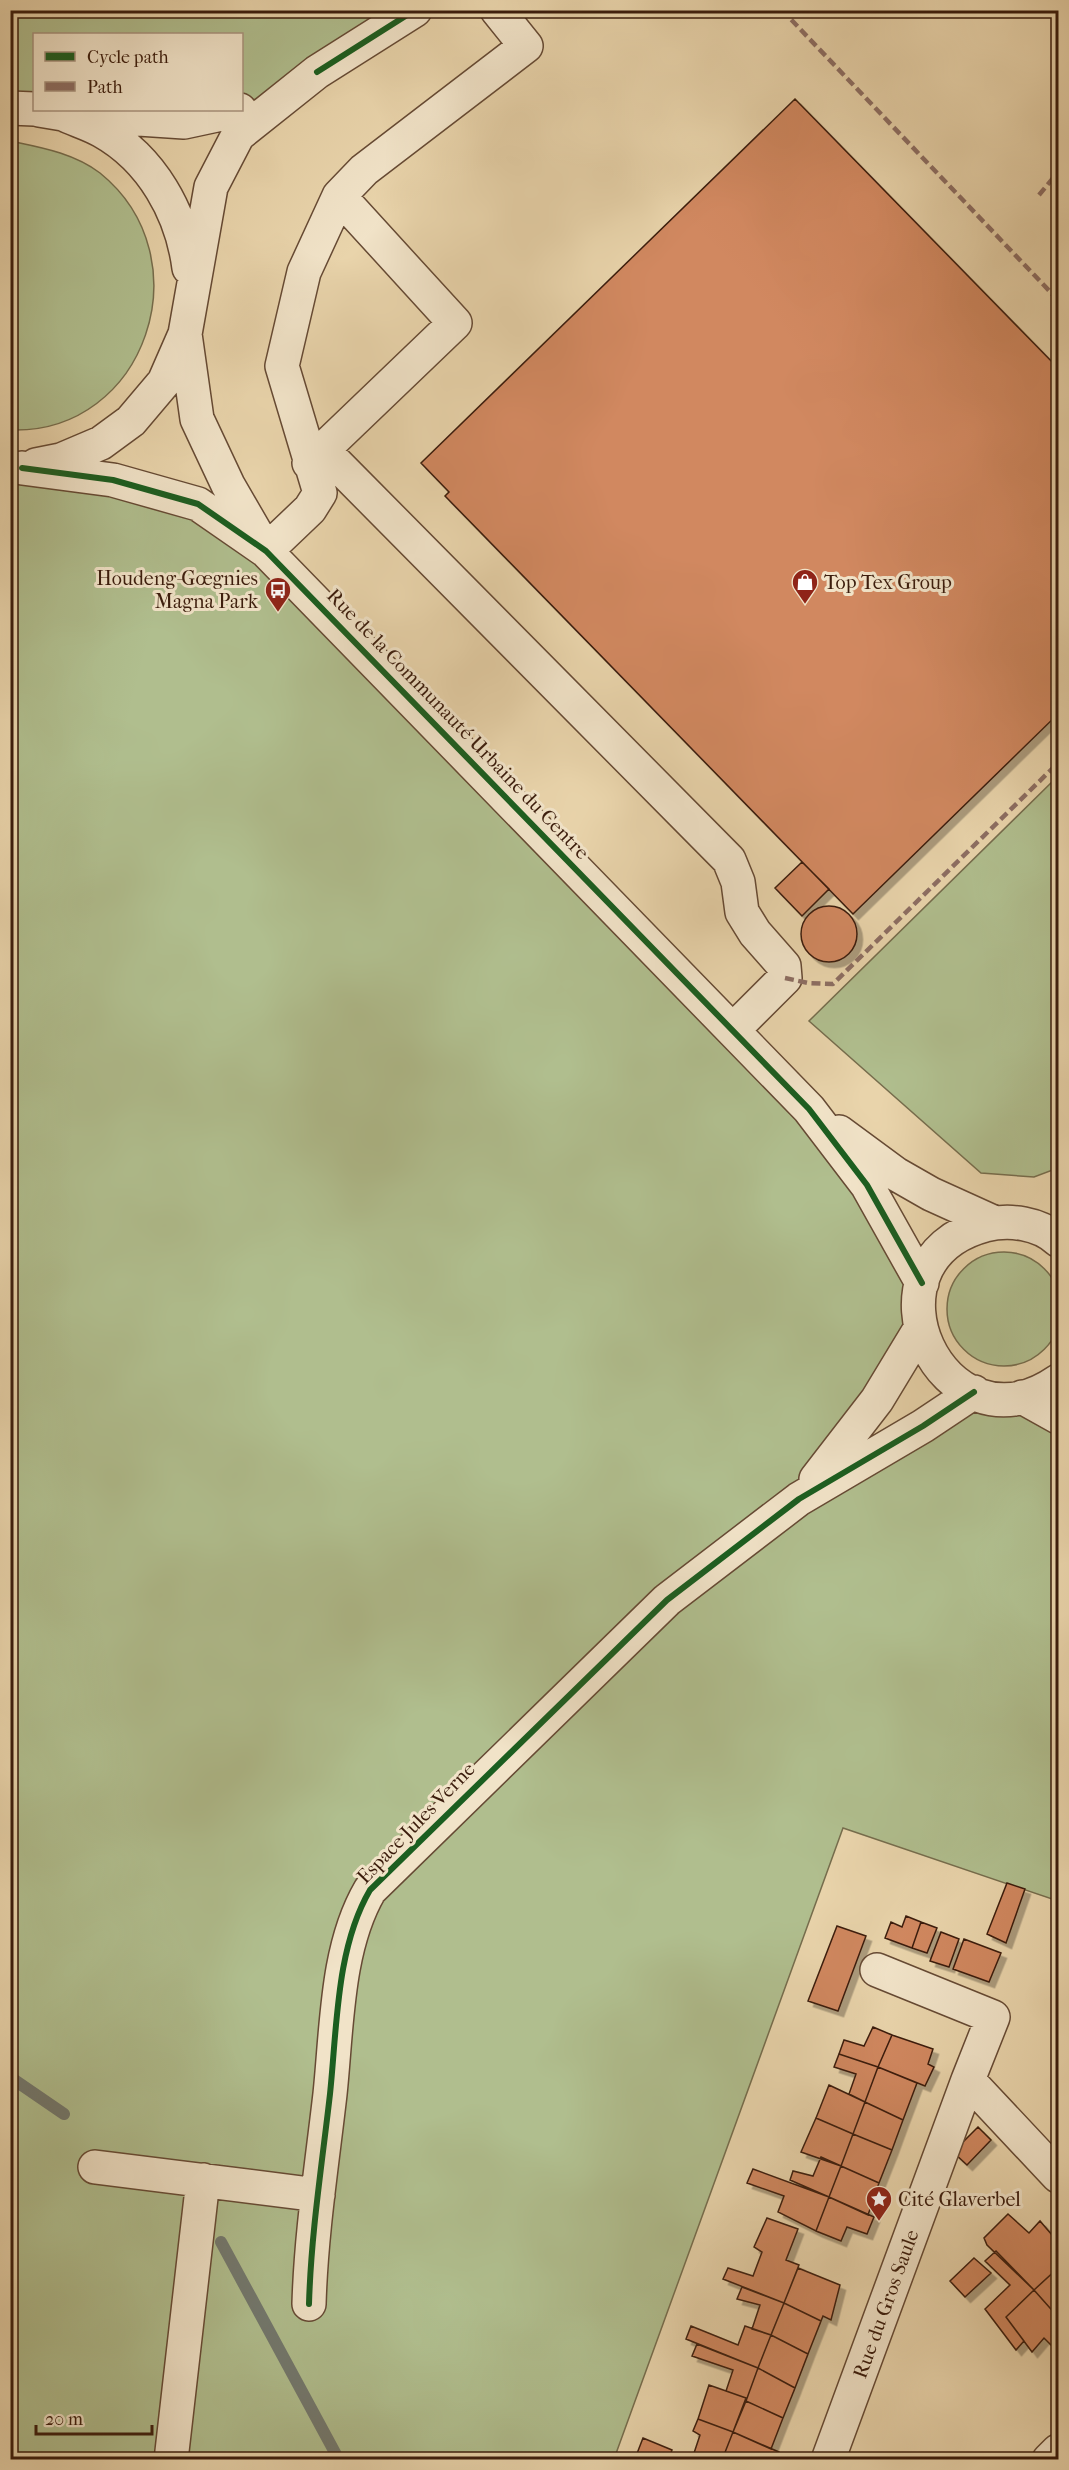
<svg xmlns="http://www.w3.org/2000/svg" width="1069" height="2470" font-family="'IM FELL French Canon',serif">
  <style>
    .green { fill: #b0be8e; stroke: #766d4d; stroke-width: 1.5 }
    .lines { fill: none; stroke-linecap: round; stroke-linejoin: round }
    .stream { stroke: #73796f; stroke-width: 12 }
    .building { fill: #d18861; stroke: #3b1c0c; stroke-width: 1.5; filter: url(#shadow) }
    .minor-casing { stroke: #664a34; stroke-width: 36 }
    .minor { stroke: #f1e3c8; stroke-width: 33 }
    .quiet { stroke: #8d6e63; stroke-width: 4.5; stroke-dasharray: 9 4.5; stroke-linecap: butt }
    .cycleway-casing { stroke: #f1e3c8; stroke-width: 10 }
    .cycleway { stroke: #1b5e20; stroke-width: 6 }
    .labels { text-anchor: middle; dominant-baseline: central; stroke-width: 6; stroke-linejoin: round; paint-order: stroke }
    .poi-label { font-size: 20px; fill: #3b1c0c; stroke: #f1e3c8; text-anchor: start }
    .street-label { font-size: 20px; fill: #3b1c0c; stroke: #f1e3c8 }
  </style>
  <defs>
    <filter id="shadow"><feDropShadow dx="5.5" dy="5.5" stdDeviation="0" flood-color="#0004"/></filter>
  </defs>
  <rect width="100%" height="100%" fill="#e9d4ab"/>
  <filter id="stains"><feTurbulence type="fractalNoise" baseFrequency=".00333" numOctaves="4"/><feColorMatrix values="0 0 0 0 .2 0 0 0 0 .09 0 0 0 0 .02 0 0 0 .5 -.17"/></filter>
  <radialGradient id="worn" r=".72"><stop offset=".6" stop-color="#630" stop-opacity="0"/><stop offset="1" stop-color="#630" stop-opacity=".3"/></radialGradient>
  <path class="green" d="M10 11H415L242 109V34H34V109L11 103Z
    M15 142C44 148 75 154 100 173 205 258 146 434 11 430L10 143Z
    M11 467 198 504 809 1109 918 1302 801 1496 974 1392 1058 1417V1901L843 1828 614 2459H11Z
    M1058 776V1168L1034 1177 981 1173 809 1021Z
    M947 1309a57 57 0 1 1 114 0a57 57 0 1 1-114 0Z"/>
  <g class="lines">
    <path class="stream" d="M10 2077 64 2114
      M221 2242 339 2460"/>
  </g>
  <path class="building" d="M795 99 1058 368V714L853 914 445 496 449 492 421 463Z
    M802 862 829 889 802 916 775 888Z
    M801 934a28 28 0 1 1 56 0a28 28 0 1 1-56 0Z
    M1007 1883 1025 1889 1006 1943 987 1934Z
    M906 1916 921 1922 912 1948 885 1938 891 1922 902 1927Z
    M921 1922 937 1928 927 1953 912 1948Z
    M837 1926 866 1936 838 2011 808 2001Z
    M941 1932 959 1939 949 1967 930 1961Z
    M964 1939 1001 1953 989 1982 953 1969Z
    M873 2027 892 2035 878 2067 839 2054 844 2040 864 2046Z
    M892 2035 933 2049 928 2064 934 2067 925 2086 878 2067Z
    M839 2054 878 2067 865 2102 849 2094 856 2074 834 2067Z
    M878 2067 917 2083 903 2120 865 2102Z
    M829 2085 865 2102 853 2134 816 2118Z
    M865 2102 903 2120 892 2150 853 2134Z
    M816 2118 853 2134 841 2166 801 2152Z
    M978 2127 991 2140 967 2165 953 2152Z
    M853 2134 892 2150 879 2183 841 2166Z
    M821 2157 841 2166 829 2197 790 2180 793 2171 813 2176Z
    M841 2166 879 2183 868 2215 829 2197Z
    M753 2169 829 2197 816 2231 778 2212 784 2196 747 2183Z
    M829 2197 874 2217 867 2234 847 2227 841 2241 816 2231Z
    M1008 2214 1029 2233 1040 2221 1058 2242V2268L1034 2290 987 2245 984 2238Z
    M767 2218 798 2229 786 2260 799 2265 784 2303 723 2279 728 2268 753 2276 762 2252 754 2247Z
    M996 2251 1034 2290 1006 2317 1024 2341 1016 2350 985 2309 1010 2285 985 2261Z
    M974 2258 991 2273 965 2297 950 2281Z
    M798 2268 840 2285 831 2320 823 2316 821 2321 784 2303Z
    M1058 2268V2317L1034 2290Z
    M742 2287 784 2303 771 2335 752 2329 760 2305 737 2299Z
    M1034 2290 1058 2317V2341L1052 2346 1044 2338 1032 2352 1006 2317Z
    M784 2303 821 2321 808 2354 771 2335Z
    M691 2326 738 2345 745 2326 771 2335 758 2368 686 2339Z
    M771 2335 808 2354 795 2388 758 2368Z
    M697 2344 758 2368 746 2401V2398L726 2391 733 2370 692 2356Z
    M758 2368 795 2388 783 2418 746 2401Z
    M709 2385 746 2398 733 2432 698 2419Z
    M746 2401 783 2418 771 2449 733 2432Z
    M698 2419 733 2432 722 2460H704L693 2456 700 2435 693 2431Z
    M733 2432 779 2452 776 2460H722Z
    M643 2438 672 2450 668 2460H646L636 2456Z"/>
  <g class="lines">
    <g class="minor-casing">
      <path id="minor" d="M10 108 34 109
        M39 110 63 114 184 122 240 110
        M63 114C76 120 90 124 102 131 152 159 182 213 189 268
        M185 334 197 419 228 485 261 542
        M322 449 729 860 738 882 742 912 755 933 784 966 785 978 733 1030
        M309 463 455 323 339 196
        M36 465 61 460 101 443 131 421 164 382 185 334 211 187 238 135 317 72 415 10
        M22 468 113 480 198 504 266 551 809 1109 867 1185 922 1283
        M266 551 310 509 320 493 282 366 304 272 339 196 364 170 526 46 497 10
        M839 1132 896 1174 931 1194 995 1223
        M1058 1240C1039 1223 1010 1219 985 1225 851 1261 942 1461 1058 1381
        M1022 1397 1058 1417
        M816 1479 877 1400 920 1329
        M877 1970 993 2017 968 2080
        M95 2167 318 2195
        M309 2304C311 2234 322 2164 330 2094 337 2028 336 1948 370 1890L667 1600 799 1499 923 1426 974 1392
        M171 2460 203 2180
        M828 2460 968 2080 1058 2176
        M1049 2460 1058 2451"/>
    </g>
    <use href="#minor" class="minor"/>
    <path class="quiet" d="M782 10 1058 300
      M1039 195 1058 172
      M785 978 808 983 833 984 1058 763"/>
    <g class="cycleway-casing">
      <path id="cycleway" d="M317 72 415 10
        M22 468 113 480 198 504 266 551 809 1109 867 1185 922 1283
        M309 2304C311 2234 322 2164 330 2094 337 2028 336 1948 370 1890L667 1600 799 1499 923 1426 974 1392"/>
    </g>
    <use href="#cycleway" class="cycleway"/>
  </g>
  <defs>
    <g id="shop-pin" transform="scale(1.35)"><path d="M0 17L-7.5 6A9.5 9.5 0 1 1 7.5 6Z" fill="#8f2418" stroke="#f1e3c8"/><path d="M-5-2.5h2.3a2.7 3.5 0 0 1 5.4 0H5L5.5 6h-11ZM-1.5-2.5h3a1.5 2.3 0 0 0-3 0Z" fill="#fff"/></g>
    <g id="bus-pin" transform="scale(1.35)"><path d="M0 17L-7.5 6A9.5 9.5 0 1 1 7.5 6Z" fill="#8f2418" stroke="#f1e3c8"/><path d="M-5-6H5V4H4V6H2V4H-2V6H-4V4H-5ZM-3.5-4V0h7V-4ZM-3.5 1.2v1.5H-2V1.2ZM2 1.2v1.5H3.5V1.2Z" fill="#fff"/></g>
    <g id="sight-pin" transform="scale(1.35)"><path d="M0 17L-7.5 6A9.5 9.5 0 1 1 7.5 6Z" fill="#8f2418" stroke="#f1e3c8"/><path d="M0-6L1.8-2.2L6-1.7L2.9 1.2L3.7 5.4L0 3.3L-3.7 5.4L-2.9 1.2L-6-1.7L-1.8-2.2Z" fill="#fff"/></g>
  </defs>
  <g fill-rule="evenodd">
    <use href="#shop-pin" x="805" y="582"/>
    <use href="#bus-pin" x="278" y="590"/>
    <use href="#sight-pin" x="879" y="2199"/>
  </g>
  <g class="labels">
    <g class="poi-label">
      <text x="258" y="578" text-anchor="end">Houdeng-Gœgnies<tspan x="258" dy="23">Magna Park</tspan></text>
      <text x="824" y="582">Top Tex Group</text>
      <text x="898" y="2199">Cité Glaverbel</text>
    </g>
    <g class="street-label">
      <text transform="translate(458 724) rotate(46)">Rue de la Communauté Urbaine du Centre</text>
      <text transform="translate(416 1823) rotate(-46)">Espace Jules Verne</text>
      <text transform="translate(886 2304) rotate(-70)">Rue du Gros Saule</text>
    </g>
  </g>
  <rect width="1069" height="2470" fill="none" stroke="#e9d4ab" stroke-width="36"/>
  <rect x="12" y="12" width="1045" height="2446" fill="none" stroke="#3b1c0c" stroke-width="3"/>
  <rect x="18" y="18" width="1033" height="2434" fill="none" stroke="#3b1c0c" stroke-width="1.5"/>
  <rect x="33" y="33" width="210" height="78" fill="#f1e3c8" stroke="#a8937d" stroke-width="1.5"/>
  <rect x="45" y="52" width="30" height="9" fill="#1b5e20" stroke="#a8937d" stroke-width="1.5"/>
  <text x="87" y="63" font-size="18" fill="#3b1c0c">Cycle path</text>
  <rect x="45" y="82" width="30" height="9" fill="#8d6e63" stroke="#a8937d" stroke-width="1.5"/>
  <text x="87" y="93" font-size="18" fill="#3b1c0c">Path</text>
  <path d="M36 2425v9h116v-9" fill="none" stroke="#3b1c0c" stroke-width="3"/>
  <text x="45" y="2425" font-size="18" fill="#3b1c0c" stroke="#f1e3c8" stroke-width="4.5" paint-order="stroke">20 m</text>
  <rect width="100%" height="100%" filter="url(#stains)"/>
  <rect width="100%" height="100%" fill="url(#worn)"/>
</svg>
